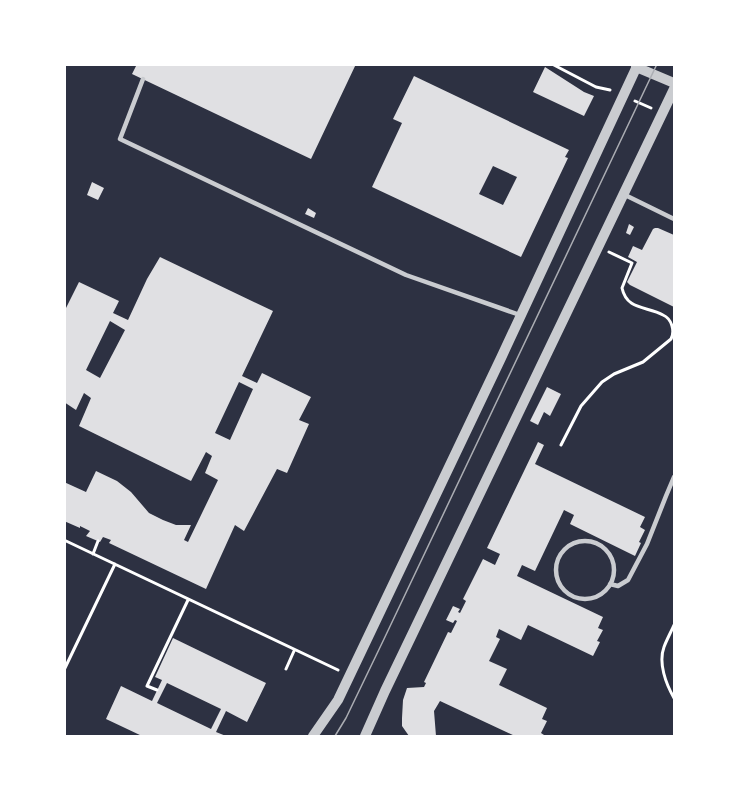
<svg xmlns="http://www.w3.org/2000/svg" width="739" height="801" font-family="'Noto Sans',sans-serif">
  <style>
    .building { fill: #e0e0e3; fill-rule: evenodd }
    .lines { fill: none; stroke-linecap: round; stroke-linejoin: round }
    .path { stroke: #fff; stroke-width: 3 }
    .service { stroke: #caccd0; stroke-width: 4.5 }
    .tertiary { stroke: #caccd0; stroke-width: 10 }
    .tram { stroke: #abadb3; stroke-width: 1.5 }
  </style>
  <rect width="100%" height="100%" fill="#2d3142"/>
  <path class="building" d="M137 64H356L311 159 132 74Z
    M545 67 584 92 594 96 584 116 533 92Z
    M414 76 569 150 565 157 568 158 521 257 372 187 402 123 393 119ZM493 166 517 177 503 205 479 194Z
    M92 182 104 188 98 200 87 195Z
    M308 208 316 213 314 218 305 214Z
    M629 224 634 227 630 235 626 233Z
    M655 228H658L674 235V307L630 285 627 282 637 262 628 257 633 246 642 250 653 229Z
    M160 257 273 311 242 376 257 383 262 373 311 397 299 420 309 424 287 473 277 469 244 531 235 525 206 589 109 543 111 540 103 537 100 542 86 536 90 531 80 526V528L64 521V482L86 492 96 471 117 481 131 492 149 513 163 520 176 525H191L184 540 188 542 218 480 205 473 212 456 206 452 191 481 79 426 91 398 84 393 76 410 64 402V312L79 282 119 301 113 313 128 320 147 279ZM110 321 125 330 100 378 86 370ZM239 382 253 389 230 440 215 433Z
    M547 387 561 394 550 416 544 412 538 425 530 421Z
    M538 442 544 445 535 464 645 517 640 527 645 530 639 542 641 543 635 556 570 524 574 515 564 510 535 571 522 565 517 576 603 617 598 628 603 630 597 641 600 642 593 656 528 625 521 640 499 629 496 637 500 639 489 661 507 669 499 685 547 708 542 719 547 721 541 733 544 735 543 736H515L440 701 434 711 436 736H409L402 726V718L403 700 407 688 424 687 426 683 424 682 448 632 451 633 457 621 455 620 453 623 446 620 453 606 460 609 458 612 460 613 466 601 463 599 483 559 495 565 500 554 487 548Z
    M173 638 266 683 247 722 226 711 216 732 226 736H142L106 719 121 686 152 701 162 680 155 677ZM167 683 221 709 211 729 157 703Z"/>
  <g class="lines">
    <path class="path" d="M552 64 596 87 610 90
      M635 101 651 108
      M561 445 581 406 602 382 614 374 643 362 671 339C675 331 672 319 663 315 648 306 627 311 622 288L632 263 609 252
      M64 540 338 670
      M93 554 98 541
      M674 625C671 632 667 639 664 647 658 663 666 684 674 698
      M286 669 294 651
      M64 670 115 564
      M157 690 147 686 188 600"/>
    <path class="service" d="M143 79 120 139 406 275 520 315
      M623 194 674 219
      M556 570a29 29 0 1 1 58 0a29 29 0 1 1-58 0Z
      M610 584 618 586 628 580 647 544 666 496 674 477"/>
    <path class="tertiary" d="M636 67 674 83
      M313 736 338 700 501 358 638 64
      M365 736 385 691 674 89"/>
    <path class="tram" d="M335 736 346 718 384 639 657 64"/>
  </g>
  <rect width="739" height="801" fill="none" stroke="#ffffff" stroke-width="132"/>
</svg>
